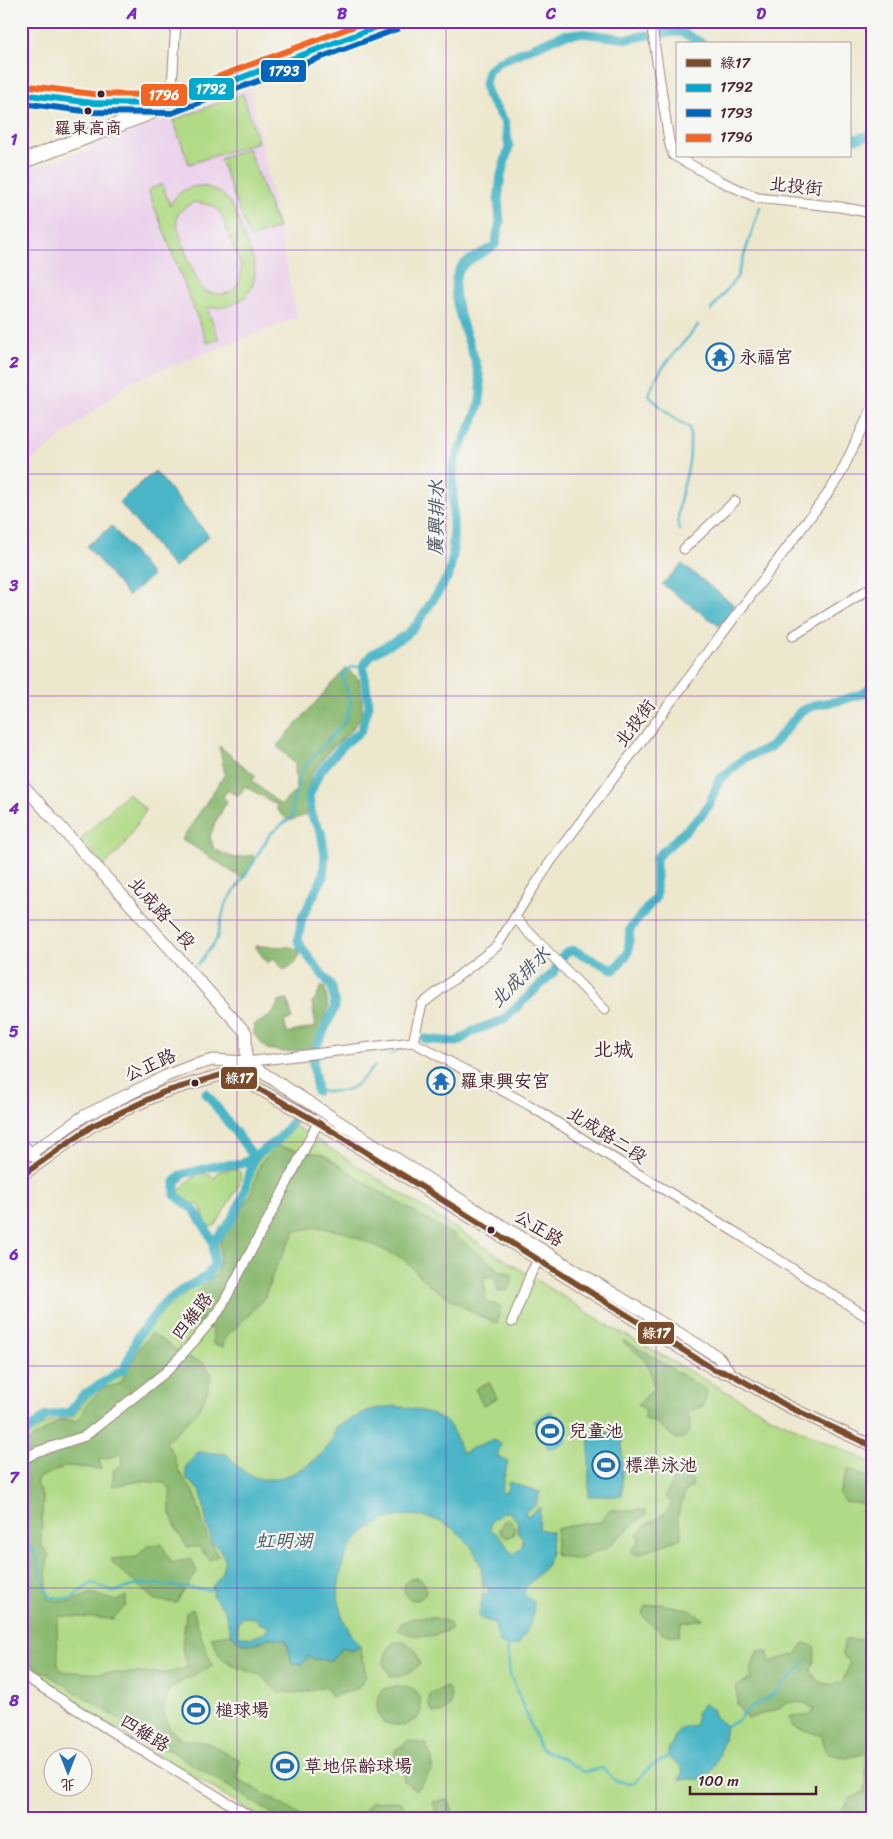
<svg xmlns="http://www.w3.org/2000/svg" width="893" height="1839" font-family="Sriracha,'LXGW WenKai TC',sans-serif">
  <style>
    .built { fill: #ebd1eb }
    .green { fill: #b0da85; stroke: #7d7c58; fill-rule: evenodd }
    .forest { fill: #8cba72; stroke: #6b6c4e }
    .water { fill: #49b5c6; stroke: #4a6a78; fill-rule: evenodd }
    .lines { fill: none; stroke-linecap: round; stroke-linejoin: round }
    .stream { stroke: #49b5c6; stroke-width: 2.5 }
    .canal { stroke: #49b5c6; stroke-width: 9 }
    .minor-casing { stroke: #9c837c; stroke-width: 11 }
    .tertiary-casing { stroke: #9c837c; stroke-width: 13 }
    .primary-casing { stroke: #9c837c; stroke-width: 16 }
    .minor { stroke: #fff; stroke-width: 9 }
    .tertiary { stroke: #fff; stroke-width: 11 }
    .primary { stroke: #fff; stroke-width: 14 }
    .bus-1-casing { stroke: #f6f6f2; stroke-width: 10 }
    .bus-2-casing { stroke: #f6f6f2; stroke-width: 10 }
    .bus-3-casing { stroke: #f6f6f2; stroke-width: 10 }
    .bus-4-casing { stroke: #f6f6f2; stroke-width: 10 }
    .bus-1 { stroke: #7a4b2a; stroke-width: 6 }
    .bus-2 { stroke: #00a9ce; stroke-width: 6 }
    .bus-3 { stroke: #0065bd; stroke-width: 6 }
    .bus-4 { stroke: #f26522; stroke-width: 6 }
    .grid { fill: none; stroke: #7b2cbf; stroke-width: 1; stroke-opacity: 0.55 }
    .bus-dot { fill: #4a1f2b; stroke: #f6f6f2; stroke-width: 2 }
    .labels { text-anchor: middle; dominant-baseline: central; stroke-width: 4.5; stroke-linejoin: round; paint-order: stroke }
    .bus-label { font-size: 17px; fill: #4a1f2b; stroke: #f6f6f2 }
    .street-label { font-size: 18px; fill: #4a1f2b; stroke: #f6f6f2 }
    .poi-label { font-size: 18px; fill: #4a1f2b; stroke: #f6f6f2; text-anchor: start }
    .water-label { font-size: 19px; font-style: italic; fill: #4a5461; stroke: #f6f6f2 }
    .quarter-label { font-size: 20px; fill: #4a1f2b; stroke: #f6f6f2 }
    .line-badge { stroke: #f6f6f2; stroke-width: 2 }
    .badge-label { font-size: 14px; text-anchor: middle; font-weight: bold; fill: #fff }
    .neatline { fill: none; stroke: #7b2cbf; stroke-width: 2 }
    .grid-label { font-size: 16px; text-anchor: middle; font-weight: bold; fill: #7b2cbf }
  </style>
  <rect width="100%" height="100%" fill="#f6f6f2"/>
  <filter id="ink" filterUnits="userSpaceOnUse"><feTurbulence type="fractalNoise" baseFrequency=".02" numOctaves="2"/><feDisplacementMap in="SourceGraphic" scale="10" xChannelSelector="R" yChannelSelector="G"/><feConvolveMatrix kernelMatrix="1 2 1 2 8 2 1 2 1" color-interpolation-filters="sRGB"/></filter>
  <filter id="wash" filterUnits="userSpaceOnUse"><feTurbulence type="fractalNoise" baseFrequency=".0096" numOctaves="4" result="noise"/><feDisplacementMap in="SourceGraphic" scale="20" xChannelSelector="R" yChannelSelector="G"/><feGaussianBlur stdDeviation="1.12" result="paint"/><feColorMatrix in="noise" values="0 0 0 0 0 0 0 0 0 0 0 0 0 0 0 0 0 1.4 0 .05"/><feComposite in="paint" operator="in"/></filter>
  <g filter="url(#wash)">
    <rect width="100%" height="100%" fill="#ede7ce"/>
    <path class="built" d="M250 88 297 318 130 382 21 469V173Z"/>
    <path class="green" d="M243 94 258 142 189 164 173 120Z
      M248 148 278 228 250 238 220 159Z
      M162 184 170 205C173 200 177 194 183 191 200 180 223 189 232 206 237 214 240 225 243 234 247 244 252 254 254 263 260 296 235 309 207 308L219 339 207 343 148 190ZM195 202 214 206 221 214 241 266C243 292 224 301 202 289 195 277 175 230 177 218 179 209 188 205 195 202Z
      M128 793 146 810 122 848 104 866 81 839Z
      M295 1126 611 1327 772 1417 872 1463V1818H262L21 1671V1440L46 1423 73 1416 96 1388 125 1364 143 1332 164 1311 194 1286 216 1270 218 1241 244 1197 252 1166 277 1142 285 1138Z
      M236 1169 241 1173 239 1185 216 1225 211 1227 206 1223 200 1205C191 1204 185 1200 179 1193 181 1186 196 1173 204 1173 208 1174 212 1177 215 1178L219 1171Z"/>
    <path class="forest" d="M346 668 359 679 362 699V715L352 730 331 749 312 773 308 790 306 815 289 821 277 810V805L245 786 239 796 227 790 223 797 227 801 214 825 210 837 214 849 234 858 253 855 254 863 243 879 182 839 225 774 219 746 256 776 252 781 281 805 296 790 295 764 277 746Z
      M255 946 290 947 297 949 300 953 295 964 284 970 274 958 267 963Z
      M321 986 325 987 328 1007 322 1026 311 1048 286 1052 267 1049 254 1035V1025L272 1015 279 1002 288 999 292 1019 284 1021 287 1033 316 1027 312 1002 317 997Z
      M277 1146 324 1155 367 1184 455 1236 497 1268 498 1272H507L512 1275V1282L509 1290 498 1291 495 1279 484 1277 486 1302 501 1306 497 1324 472 1312 430 1286 402 1258 344 1232 317 1227 295 1231 274 1271 265 1297 242 1322 225 1337 223 1347 213 1344 212 1328 199 1329 196 1298 201 1287 217 1274 220 1261V1243L250 1196 261 1162Z
      M151 1333 189 1358 204 1363 212 1375 207 1392 198 1411 166 1442 174 1456 179 1472 195 1494 207 1537 218 1556 210 1560 199 1547H187C176 1529 166 1512 171 1490L164 1483 141 1481 112 1486 114 1469 122 1466 121 1454 99 1460 101 1469 66 1466 38 1478 36 1483 43 1498 41 1544 49 1555 46 1568 48 1600 69 1602 92 1593 116 1601 126 1596V1605L113 1619 59 1616 57 1623 58 1666 63 1671 83 1673H169L188 1667 182 1648 186 1613 193 1609 201 1635 212 1665 170 1688 163 1709 170 1730 182 1739 208 1743 240 1760 237 1778 305 1818H279L21 1658V1446L61 1420 78 1421 87 1404 102 1388 120 1384 138 1350Z
      M623 1340 649 1354 707 1391 703 1407H698L688 1413C691 1426 694 1437 676 1439L657 1423 645 1419V1410L638 1405 654 1388C647 1359 647 1360 624 1343Z
      M489 1382 497 1398 483 1405 475 1389Z
      M848 1469 872 1479V1505L845 1502 839 1494Z
      M681 1473 692 1480V1487L685 1492 677 1517 681 1527V1538L637 1555 630 1551 639 1542 638 1534C645 1522 654 1523 664 1513 667 1511 670 1506 672 1503L665 1497 676 1474Z
      M609 1510H645L647 1513 606 1548 578 1560 555 1555 557 1529 577 1524 601 1522Z
      M507 1520 512 1521 515 1528 513 1535 507 1538 498 1530 502 1527 503 1522Z
      M162 1544 171 1563 191 1558 197 1572 176 1603 155 1600 114 1565 111 1559 137 1557 148 1545Z
      M404 1589a11 11 0 1 1 22 0a11 11 0 1 1-22 0Z
      M659 1604 688 1609 703 1619 681 1623 679 1636C663 1637 650 1625 642 1614L645 1606Z
      M415 1617H432L449 1622 452 1629C430 1638 419 1639 398 1630L401 1623Z
      M231 1634 236 1639 255 1644 268 1638 286 1640 292 1663 308 1656 342 1647 352 1651 360 1646 366 1675 359 1688 332 1697 326 1687 301 1693 278 1692 260 1675 239 1668 220 1657 211 1637Z
      M872 1639V1818H834L851 1798 865 1792 867 1753 846 1758 826 1753 822 1736 792 1726 790 1716H809L815 1709 804 1703 786 1702 778 1709 747 1719 737 1705V1685L751 1679V1670L757 1651H767L770 1662 797 1654 803 1643 814 1646 815 1656 811 1671C819 1686 827 1685 842 1683L850 1663 842 1654 845 1640Z
      M404 1641 415 1650 420 1663C412 1673 405 1677 392 1677L383 1664 386 1653 393 1643Z
      M396 1686 413 1688 420 1699 421 1712 417 1719 404 1726 383 1723C376 1708 374 1704 383 1689Z
      M447 1687 451 1693V1705L442 1713H434L428 1703 430 1695Z
      M409 1741 426 1744 432 1759V1770L416 1790 404 1781C404 1768 394 1763 395 1750Z
      M448 1799 455 1818H438L433 1802Z
      M400 1801 414 1818H365L360 1815 371 1802Z"/>
    <path class="water" d="M155 471 209 536 174 568 119 502Z
      M112 526 152 576 128 596 87 546Z
      M682 564 733 604 732 611 719 626 662 584Z
      M393 1406C411 1408 435 1411 448 1424 455 1431 458 1445 462 1453L491 1440 501 1443 497 1457 508 1461 501 1492 506 1493 509 1482 540 1492 536 1505 525 1512 527 1516 540 1507 539 1529 552 1532 551 1553 546 1566 525 1588 524 1595 534 1602C533 1620 529 1628 519 1644L510 1647 500 1643 494 1623 479 1618 483 1592 485 1595 488 1594 489 1588 487 1586 483 1587C482 1578 482 1569 479 1561 458 1511 391 1499 356 1541 352 1546 347 1551 345 1557 343 1561 342 1567 341 1571 337 1587 337 1605 344 1620 347 1629 355 1638 360 1646L352 1651 342 1647 332 1660 314 1659 308 1656 302 1665 292 1663 286 1640 268 1638 255 1644H243L231 1634 224 1609 212 1595 215 1589 210 1590 221 1575 225 1559 220 1549 212 1543 207 1525 201 1492 186 1478V1466L198 1452 227 1454C234 1463 243 1473 254 1477 280 1487 322 1462 333 1438 334 1435 335 1430 336 1427L369 1410ZM503 1512H509L518 1522 517 1533 523 1538 522 1546 515 1554 509 1551 502 1538 490 1529 492 1521ZM243 1617 256 1618 259 1623 269 1627 265 1632 252 1638 238 1635V1623Z
      M551 1411 567 1441 549 1450 533 1421Z
      M589 1432 622 1433V1496H589Z
      M703 1704 712 1709 715 1717 726 1726C723 1740 718 1775 700 1779 694 1780 687 1778 680 1779L683 1769 668 1757V1750L680 1728 695 1725 696 1713Z"/>
    <g class="lines">
      <path class="stream" d="M711 310 737 277 760 207
        M679 530C676 505 683 492 688 468 691 456 690 441 690 428L672 417 649 396C655 369 682 347 698 325
        M198 964 216 941 225 905 250 868 270 834 293 816 292 807 302 770 345 721 351 702 342 676 351 667 363 666
        M392 1054 401 1048
        M317 1091C353 1093 350 1091 375 1066
        M21 1543C39 1545 39 1568 43 1582 45 1587 48 1592 50 1597L70 1599 92 1583 113 1592 143 1583 210 1590
        M507 1646 510 1674 540 1748 565 1760 584 1772 603 1768 615 1781 634 1783 651 1766 668 1757
        M21 1687 23 1683
        M726 1726 739 1720 743 1713 774 1694 805 1662"/>
      <path class="canal" d="M663 33 681 32 704 44
        M849 138 855 139 872 135
        M425 1039 457 1042 473 1031 503 1020 554 972 561 958 566 953 573 950 614 970 628 953 630 929 656 897V858L701 816 710 803 719 780 745 758 771 747 801 711 819 704 839 701 865 693 872 686
        M317 1091 313 1063 317 1045 335 1007 332 987 303 950 298 940 302 918 323 877 325 855 321 832 312 817 309 796 319 773 344 744 361 731 369 706 363 666 372 654 406 635 417 624 449 575 453 556V468C459 441 481 418 481 389 481 357 438 290 463 265 469 259 487 251 495 245L500 222 498 200 501 175 509 147 505 122 487 95 485 84 488 71 498 62 563 35 580 33 628 39 648 35
        M206 1093 254 1157C245 1192 240 1216 213 1242
        M21 1437 46 1416 70 1412 82 1396 124 1369 138 1336 163 1304 183 1289 207 1276 214 1265 213 1242 205 1227 194 1210 175 1195V1182L183 1174 219 1165 241 1164 254 1157 278 1140 292 1122"/>
    </g>
  </g>
  <g filter="url(#ink)">
    <g class="lines">
      <g class="minor-casing">
        <path id="minor" d="M651 21 669 141 673 155 720 181 758 198 840 207 872 213
          M21 94 68 101 93 103 171 104 176 21
          M684 549 735 501
          M793 636 872 587
          M869 686 872 688
          M515 918 605 1010
          M413 1042 422 1004 497 946 528 896 551 861 826 496 840 475 872 408
          M246 1062 413 1042 529 1105 635 1172 740 1235 872 1320
          M21 1142 40 1163
          M512 1322 531 1273 541 1255
          M21 1461 36 1452 85 1436 167 1371 196 1339 219 1311 280 1197 314 1130 319 1123
          M21 1674 125 1740 253 1818"/>
      </g>
      <g class="tertiary-casing">
        <path id="tertiary" d="M21 783 246 1033V1062L243 1069
          M21 1160 84 1116 166 1076 191 1066 213 1060 246 1062 470 1206 718 1357 731 1374
          M21 1176 92 1126 112 1116 164 1092 207 1079 221 1075 240 1078 319 1123 715 1370 731 1374 789 1407 872 1446"/>
      </g>
      <g class="primary-casing">
        <path id="primary" d="M21 162 319 48 394 21"/>
      </g>
      <use href="#minor" class="minor"/>
      <use href="#tertiary" class="tertiary"/>
      <use href="#primary" class="primary"/>
      <g class="bus-1-casing">
        <path id="bus-1" d="M21 1176 92 1126 164 1092 221 1075 240 1078 319 1123 715 1370 731 1374 789 1407 872 1446"/>
      </g>
      <g class="bus-2-casing">
        <path id="bus-2" d="M21 94 93 103 171 104 393 21"/>
      </g>
      <g class="bus-3-casing">
        <path id="bus-3" d="M21 103 92 112 172 113 397 29"/>
      </g>
      <g class="bus-4-casing">
        <path id="bus-4" d="M22 85 93 94 169 95 368 21"/>
      </g>
      <use href="#bus-1" class="bus-1"/>
      <use href="#bus-2" class="bus-2"/>
      <use href="#bus-3" class="bus-3"/>
      <use href="#bus-4" class="bus-4"/>
    </g>
  </g>
  <path class="grid" d="M237 21V1818M446 21V1818M656 21V1818M21 250H872M21 474H872M21 696H872M21 920H872M21 1142H872M21 1366H872M21 1588H872"/>
  <defs>
    <g id="temple-ring" transform="scale(1.4375)"><circle r="9.5" fill="#f6f6f2" stroke="#1f6fb2" stroke-width="1.5"/><path d="M0-6L5-2H3V0L6.5 2.5H4V6H1.5V3h-3V6H-4V2.5H-6.5L-3 0V-2H-5Z" fill="#1f6fb2"/></g>
    <g id="stadium-ring" transform="scale(1.4375)"><circle r="9.5" fill="#f6f6f2" stroke="#1f6fb2" stroke-width="1.5"/><path d="M0-5a6.5 5 0 1 0 0 10a6.5 5 0 1 0 0-10ZM-3.5-1.8h7v3.6h-7Z" fill="#1f6fb2"/></g>
  </defs>
  <g fill-rule="evenodd">
    <use href="#temple-ring" x="720" y="357"/>
    <use href="#temple-ring" x="441" y="1081"/>
    <use href="#stadium-ring" x="550" y="1431"/>
    <use href="#stadium-ring" x="606" y="1465"/>
    <use href="#stadium-ring" x="196" y="1710"/>
    <use href="#stadium-ring" x="285" y="1766"/>
  </g>
  <g class="bus-dot">
    <circle cx="101" cy="94" r="4.5"/>
    <circle cx="88" cy="111" r="4.5"/>
    <circle cx="195" cy="1083" r="4.5"/>
    <circle cx="491" cy="1230" r="4.5"/>
  </g>
  <g class="labels">
    <g class="bus-label">
      <text x="88" y="128">羅東高商</text>
    </g>
    <g class="street-label">
      <text transform="translate(796 186) rotate(6)">北投街</text>
      <text transform="translate(635 723) rotate(-53)">北投街</text>
      <text transform="translate(162 913) rotate(48)">北成路一段</text>
      <text transform="translate(150 1065) rotate(-24)">公正路</text>
      <text transform="translate(607 1135) rotate(32)">北成路二段</text>
      <text transform="translate(539 1228) rotate(31)">公正路</text>
      <text transform="translate(192 1316) rotate(-52)">四維路</text>
      <text transform="translate(145 1733) rotate(32)">四維路</text>
    </g>
    <g class="poi-label">
      <text x="739" y="357">永福宮</text>
      <text x="460" y="1081">羅東興安宮</text>
      <text x="569" y="1431">兒童池</text>
      <text x="625" y="1465">標準泳池</text>
      <text x="215" y="1710">槌球場</text>
      <text x="304" y="1766">草地保齡球場</text>
    </g>
    <g class="water-label">
      <text transform="translate(436 518) rotate(-89)">廣興排水</text>
      <text transform="translate(520 977) rotate(-45)">北成排水</text>
      <text x="284" y="1540">虹明湖</text>
    </g>
    <g class="quarter-label">
      <text x="613" y="1049">北城</text>
    </g>
  </g>
  <g class="line-badge">
    <rect x="260" y="59" width="47" height="24" rx="5" fill="#0065bd"/>
    <rect x="188" y="77" width="47" height="24" rx="5" fill="#00a9ce"/>
    <rect x="140" y="83" width="48" height="24" rx="5" fill="#f26522"/>
    <rect x="220" y="1066" width="38" height="24" rx="5" fill="#7a4b2a"/>
    <rect x="637" y="1321" width="38" height="24" rx="5" fill="#7a4b2a"/>
  </g>
  <g class="badge-label">
    <text x="284" y="76">1793</text>
    <text x="211" y="94">1792</text>
    <text x="164" y="100">1796</text>
    <text x="239" y="1083">綠17</text>
    <text x="656" y="1338">綠17</text>
  </g>
  <rect width="893" height="1839" fill="none" stroke="#f6f6f2" stroke-width="55"/>
  <rect x="676" y="42" width="175" height="115" fill="#f6f6f2" stroke="#b1a0a2"/>
  <rect x="686" y="59" width="25" height="8" fill="#7a4b2a" stroke="#b1a0a2"/>
  <text x="720" y="68" font-size="15" fill="#4a1f2b">綠17</text>
  <rect x="686" y="84" width="25" height="8" fill="#00a9ce" stroke="#b1a0a2"/>
  <text x="720" y="92" font-size="15" fill="#4a1f2b">1792</text>
  <rect x="686" y="109" width="25" height="8" fill="#0065bd" stroke="#b1a0a2"/>
  <text x="720" y="118" font-size="15" fill="#4a1f2b">1793</text>
  <rect x="686" y="134" width="25" height="8" fill="#f26522" stroke="#b1a0a2"/>
  <text x="720" y="142" font-size="15" fill="#4a1f2b">1796</text>
  <g transform="translate(68 1772) rotate(180)"><circle r="24" fill="#f6f6f2" stroke="#b1a0a2"/>
  <path d="M0-4L9 19L0 12L-9 19Z" fill="#1f6fb2"/>
  <text y="-8" font-size="14" font-weight="bold" text-anchor="middle" fill="#4a1f2b">北</text>
  </g>
  <path d="M690 1786v8h126v-8" fill="none" stroke="#4a1f2b" stroke-width="2.5"/>
  <text x="698" y="1786" font-size="15" fill="#4a1f2b" stroke="#f6f6f2" stroke-width="4" paint-order="stroke">100 m</text>
  <rect x="28" y="28" width="838" height="1784" class="neatline"/>
  <g class="grid-label">
    <text x="132" y="19">A</text>
    <text x="342" y="19">B</text>
    <text x="551" y="19">C</text>
    <text x="761" y="19">D</text>
    <text x="14" y="145">1</text>
    <text x="14" y="368">2</text>
    <text x="14" y="591">3</text>
    <text x="14" y="814">4</text>
    <text x="14" y="1037">5</text>
    <text x="14" y="1260">6</text>
    <text x="14" y="1483">7</text>
    <text x="14" y="1706">8</text>
  </g>
</svg>
